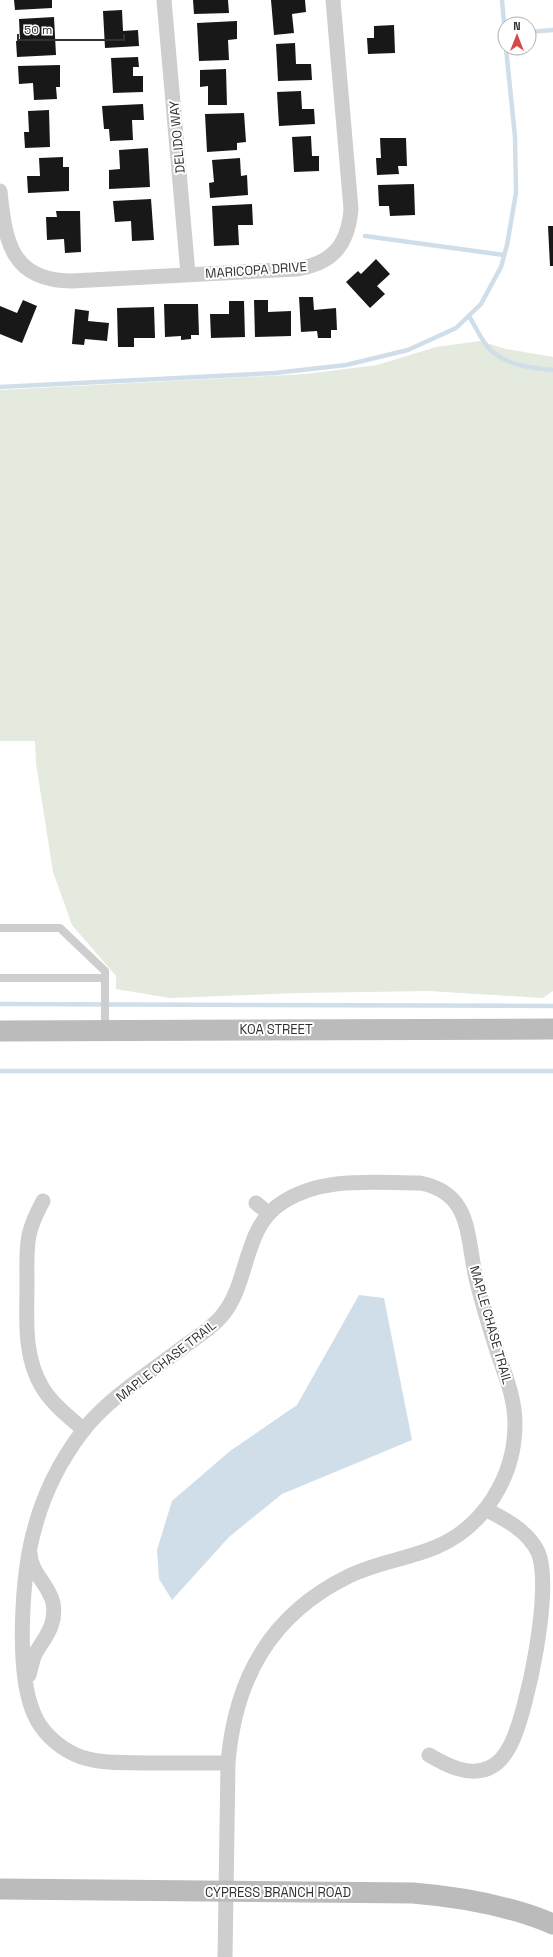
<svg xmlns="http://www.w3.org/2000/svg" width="553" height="1957" font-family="'Space Grotesk',sans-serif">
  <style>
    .green { fill: #e4eade }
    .water { fill: #d0deea }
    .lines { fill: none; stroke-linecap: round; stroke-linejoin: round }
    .stream { stroke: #d0deea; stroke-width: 4.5 }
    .building { fill: #181818 }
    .lane { stroke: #cecece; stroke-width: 8 }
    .street { stroke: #cecece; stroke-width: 15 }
    .secondary { stroke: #bbb; stroke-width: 21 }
    .labels { text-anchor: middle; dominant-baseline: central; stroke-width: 4; stroke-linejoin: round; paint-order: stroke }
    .street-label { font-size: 13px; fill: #313131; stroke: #fff }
  </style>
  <rect width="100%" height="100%" fill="#fff"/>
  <path class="green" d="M480 341 506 349 553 357V991L543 998 429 991 300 993 170 998 116 989V976L72 925 53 872 36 763 35 741H0V390L306 374 377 365 436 347Z"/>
  <path class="water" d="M359 1295 384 1298 412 1440 282 1494 229 1537 172 1600 159 1579 157 1550 172 1501 230 1451 297 1405Z"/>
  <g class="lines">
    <path class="stream" d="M502 0 505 35
      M529 32 553 30
      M365 236 504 255
      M469 316C475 326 480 337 487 346 502 365 531 368 553 370
      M0 387 275 373 346 365 408 350 456 328 481 304 501 267 507 245 516 193 515 137 506 48
      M0 1004 553 1006
      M0 1071H553"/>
  </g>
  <path class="building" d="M14 0H52V8L15 10Z
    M193 0H228L229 13 194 14Z
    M271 0H305L306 12 292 14 294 33 274 35Z
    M122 10 123 31 138 30 139 46 105 48 103 11Z
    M54 17 56 55 17 57 16 41H20L19 19Z
    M237 21V39L228 40 229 60 199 61 197 23Z
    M394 25 395 53 368 54 367 38H374V26Z
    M295 43 296 64H311L312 80 278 81 276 44Z
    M138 57 139 67H133V76H143V92L113 93 111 58Z
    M60 65V87H56L57 99 34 100 33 83 19 84 18 66Z
    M226 69 227 105H208V86L200 87V70Z
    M301 91 302 109H314L315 124 279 126 277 92Z
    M143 104 144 120H132L133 140 110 141 109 129H104L102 106Z
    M49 110 50 147 25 148 24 132H29L28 111Z
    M244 113 246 142 237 143V150L207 152 205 114Z
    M311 136 312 156H319V171L294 172 292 137Z
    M380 138H406L407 166H398L399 174 377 175 376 158H381Z
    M148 148 150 187 109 189V170L120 169 119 150Z
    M63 157V167H69V191L28 193 27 176H40L39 158Z
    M240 158 241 176 247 175 248 195 210 198 209 183 214 182 212 160Z
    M414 184 415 215 390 216 389 206H379L378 185Z
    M151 199 154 240 132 241 131 221 115 222 113 201Z
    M252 204 253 225H238L239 245 214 246 212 206Z
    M56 211H80L81 252 65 253 64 239 47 240 46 217H57Z
    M548 226H553V266H550Z
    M376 259 390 274 377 286 385 294 370 308 346 282 358 271 361 274Z
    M299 297H313L314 310 336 308 337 330H331V338H318L317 331 301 332Z
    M23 300 37 306 22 343 0 334V306L17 313Z
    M254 300H268V312L291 311V336L255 337Z
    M229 301H244L245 337 211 338 210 314H229Z
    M164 304H198L199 335H191V339L181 340V336L165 337Z
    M154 307 155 338H134V347H118L117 308Z
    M75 309 89 311 88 321 109 323 107 341 85 339 84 345 72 344Z"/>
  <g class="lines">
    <path class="lane" d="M0 928H60L105 971V1029
      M0 978H105"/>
    <path class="street" d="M164 0 188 274
      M0 191C5 241 11 281 72 281L297 269C333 263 348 245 351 209L333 0
      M43 1201C37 1212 32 1222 29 1235 26 1250 27 1267 27 1283 27 1318 23 1355 42 1387 52 1404 69 1417 84 1430
      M256 1203 268 1213
      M29 1675C31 1668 32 1661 35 1654 45 1637 57 1625 53 1603 49 1584 31 1574 30 1553
      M429 1755C446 1765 468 1777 489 1768 498 1764 506 1754 511 1744 528 1709 553 1587 538 1552 528 1531 505 1519 485 1509
      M225 1957 228 1763C235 1678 271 1614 349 1576 377 1562 408 1559 436 1547 484 1527 515 1476 515 1424 515 1399 506 1377 498 1354 490 1329 482 1304 476 1278 466 1235 472 1193 420 1183 374 1183 323 1176 283 1202 241 1228 251 1284 220 1318 210 1329 197 1337 186 1345 151 1372 109 1397 82 1432 61 1460 44 1493 35 1527 22 1572 15 1671 34 1714 41 1731 57 1746 74 1754 97 1765 125 1762 150 1763 176 1763 202 1763 228 1763"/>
    <path class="secondary" d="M0 1031 553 1029
      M0 1889 413 1893C461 1897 508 1905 553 1924"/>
  </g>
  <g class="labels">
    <g class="street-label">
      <text transform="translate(177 137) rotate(-95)">DELIDO WAY</text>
      <text transform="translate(256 270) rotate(-4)">MARICOPA DRIVE</text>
      <text x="276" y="1029">KOA STREET</text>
      <text transform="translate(491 1325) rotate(74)">MAPLE CHASE TRAIL</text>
      <text transform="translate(166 1361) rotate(-38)">MAPLE CHASE TRAIL</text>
      <text x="278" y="1892">CYPRESS BRANCH ROAD</text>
    </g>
  </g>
  <g transform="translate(517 36)"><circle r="19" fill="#ffffff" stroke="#adadad"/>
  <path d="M0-3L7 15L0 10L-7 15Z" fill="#d44848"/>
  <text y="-6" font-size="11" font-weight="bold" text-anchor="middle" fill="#313131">N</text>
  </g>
  <path d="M18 34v6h106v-6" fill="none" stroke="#313131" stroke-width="2"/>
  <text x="24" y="34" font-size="12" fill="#313131" stroke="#ffffff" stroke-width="3" paint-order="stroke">50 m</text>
</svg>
